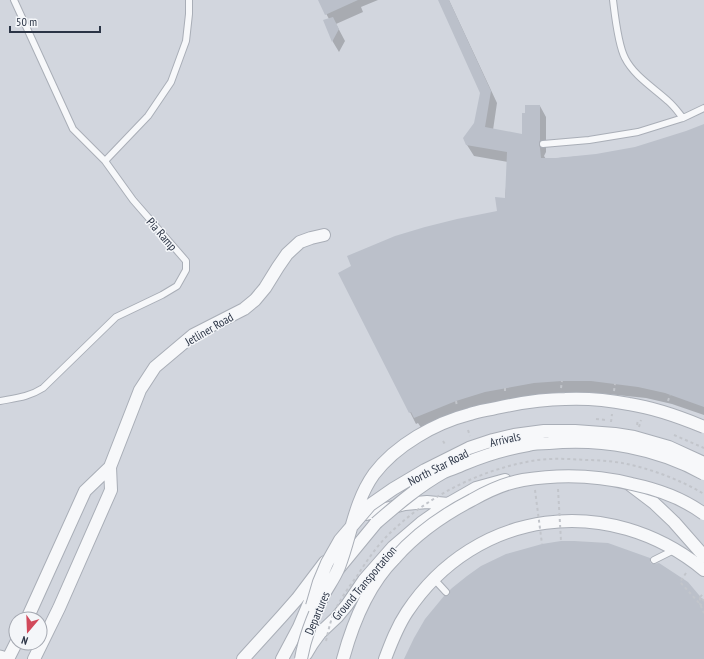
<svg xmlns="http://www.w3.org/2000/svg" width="704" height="659" font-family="'PT Sans Narrow',sans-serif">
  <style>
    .built { fill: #d2d6de; fill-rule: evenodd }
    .shadow { fill: #0003 }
    .building { fill: #bbc0ca }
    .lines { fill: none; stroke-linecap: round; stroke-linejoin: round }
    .service-casing { stroke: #a9aeb7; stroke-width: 8 }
    .minor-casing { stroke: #a9aeb7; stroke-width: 14 }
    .tertiary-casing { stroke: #a9aeb7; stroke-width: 17 }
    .path { stroke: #c2c5cb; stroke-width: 2; stroke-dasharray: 3 3; stroke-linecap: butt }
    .service { stroke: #f7f8fa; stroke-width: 6 }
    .minor { stroke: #f7f8fa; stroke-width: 12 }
    .tertiary { stroke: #f7f8fa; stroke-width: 15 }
    .minor-bridge-casing { stroke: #a9aeb7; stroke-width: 14; stroke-linecap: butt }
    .path-bridge { stroke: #c2c5cb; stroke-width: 2; stroke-dasharray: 3 3; stroke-linecap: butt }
    .minor-bridge { stroke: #f7f8fa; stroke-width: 12 }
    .labels { text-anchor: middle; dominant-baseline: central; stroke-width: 3; stroke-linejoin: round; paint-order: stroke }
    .street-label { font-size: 12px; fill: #2b3445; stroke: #f4f6f9 }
  </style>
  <rect width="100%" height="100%" fill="#e4e7ec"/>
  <path class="built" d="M0 0H704V659H0ZM16 619H40V643H16Z"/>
  <path class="shadow" d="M319 0H378L361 7 363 12 336 24 345 41 339 52 333 42 325 20 329 19Z
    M439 0H449L497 103 493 130 523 135 526 114 540 106 546 117V152L544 156 546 159 596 155 636 148 686 132 704 125V415L672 404 646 398 598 393 569 392 541 394 492 403 422 429 418 423 416 424 340 273 498 212 505 199 508 162 474 156 467 145 475 123 481 93Z"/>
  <path class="building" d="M318 0H358L325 15Z
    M438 0H449L491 91 485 127 522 134V113H525V105H540V140L539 144 540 148 541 158H556L596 154 635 147 686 131 704 124V407L665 393 638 387 591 381H562L534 383 485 392 456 401 414 418 411 412 409 413 338 273 351 266 347 256 395 236 425 227 457 219 497 211 495 197 505 198 507 152 466 145 463 138 474 123 480 93Z
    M333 17 339 29 332 42 323 20Z
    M561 541H574L608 543 650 558V562L652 564H654L659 563 688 582 704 601V659H404L414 638 425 619 444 596H447L449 595 450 593V590L452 588 467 576 481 566 506 554 542 544Z"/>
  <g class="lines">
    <g class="service-casing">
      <path id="service" d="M613 0C615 16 618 45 625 58 634 76 654 88 668 101 674 106 678 112 683 118
        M543 144 589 140 638 132 683 118 704 108
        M105 161 148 116 171 82 186 41 189 14V0
        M0 401C16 398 29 397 43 388L116 317 162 295 177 286 186 270V261L133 200 105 161 73 129 14 0
        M654 560 674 550
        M434 579 446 592"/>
    </g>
    <g class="minor-casing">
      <path id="minor" d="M629 484 654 503 674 522 704 556
        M366 514 405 504 427 502 448 504
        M339 568 376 523
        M27 619 85 491 110 467 140 390 155 367 193 335 244 309 255 300 265 288 278 267 287 254 300 242 311 238 324 235
        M306 654 312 644 320 633 337 617 347 605 364 580 393 547 421 523 448 504 476 488 505 480
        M8 659 16 643
        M34 659 59 608 111 490 110 467
        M243 659 282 616 297 599 325 562
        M282 659 299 627 313 594
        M343 659C353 622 368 585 395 558
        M385 659C391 643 397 627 407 612 476 508 609 492 704 570"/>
    </g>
    <g class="tertiary-casing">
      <path id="tertiary" d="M0 658 3 659"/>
    </g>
    <path class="path" d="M505 388V394
      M561 388 562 381
      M668 401 670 395
      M637 425 638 420
      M639 427 641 420
      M443 441 446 446
      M686 573 680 582 700 604 704 613
      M700 597 704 593
      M704 601 700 597V604L704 607"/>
    <use href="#service" class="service"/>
    <use href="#minor" class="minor"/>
    <use href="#tertiary" class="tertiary"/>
    <g class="minor-bridge-casing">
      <path id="minor-bridge" d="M376 523C398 504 419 486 444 472 451 469 458 467 464 464 485 455 505 449 528 445 534 443 542 443 549 443 601 438 658 448 704 474
        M395 558C417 533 443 515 472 500 488 491 505 483 523 480 560 474 596 475 632 484 656 489 684 499 704 514
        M312 606 319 582 327 563 340 540 370 505 393 489 425 470 469 448 493 440 514 435 544 431H575L615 434 634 437 669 447 704 463
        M301 659C305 636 314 614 324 594 329 585 335 577 339 567 351 536 354 502 374 474 396 445 435 423 470 414 479 411 488 410 496 408 519 403 542 399 565 399 586 398 608 400 629 404 655 408 680 417 704 427"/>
    </g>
    <path class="path-bridge" d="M614 391 615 384
      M456 401 457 406
      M596 419 606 420
      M611 422 612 414
      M468 430 470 436
      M674 435 704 448
      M558 489 561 541
      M535 490 542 544
      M326 641C328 632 330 623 333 615 339 601 348 588 357 576 366 562 376 547 388 535 427 496 483 468 538 460 554 458 570 459 586 460 598 460 610 461 622 463 649 468 681 480 704 494"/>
    <use href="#minor-bridge" class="minor-bridge"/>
  </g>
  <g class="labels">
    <g class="street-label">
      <text transform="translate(162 234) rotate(49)">Pia Ramp</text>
      <text transform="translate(209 329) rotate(-30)">Jetliner Road</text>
      <text transform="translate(505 439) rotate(-13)">Arrivals</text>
      <text transform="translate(438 467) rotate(-27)">North Star Road</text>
      <text transform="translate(364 583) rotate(-50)">Ground Transportation</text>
      <text transform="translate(317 613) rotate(-67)">Departures</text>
    </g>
  </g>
  <g transform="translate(28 631) rotate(199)"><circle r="19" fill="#f4f6f9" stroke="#a4a8b1"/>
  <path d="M0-3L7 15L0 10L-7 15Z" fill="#d1495b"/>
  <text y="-6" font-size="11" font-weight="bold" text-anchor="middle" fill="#2b3445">N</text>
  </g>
  <path d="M10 26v6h90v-6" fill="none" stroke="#2b3445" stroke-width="2"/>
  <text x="16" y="26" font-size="12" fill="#2b3445" stroke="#f4f6f9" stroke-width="3" paint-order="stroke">50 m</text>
</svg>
